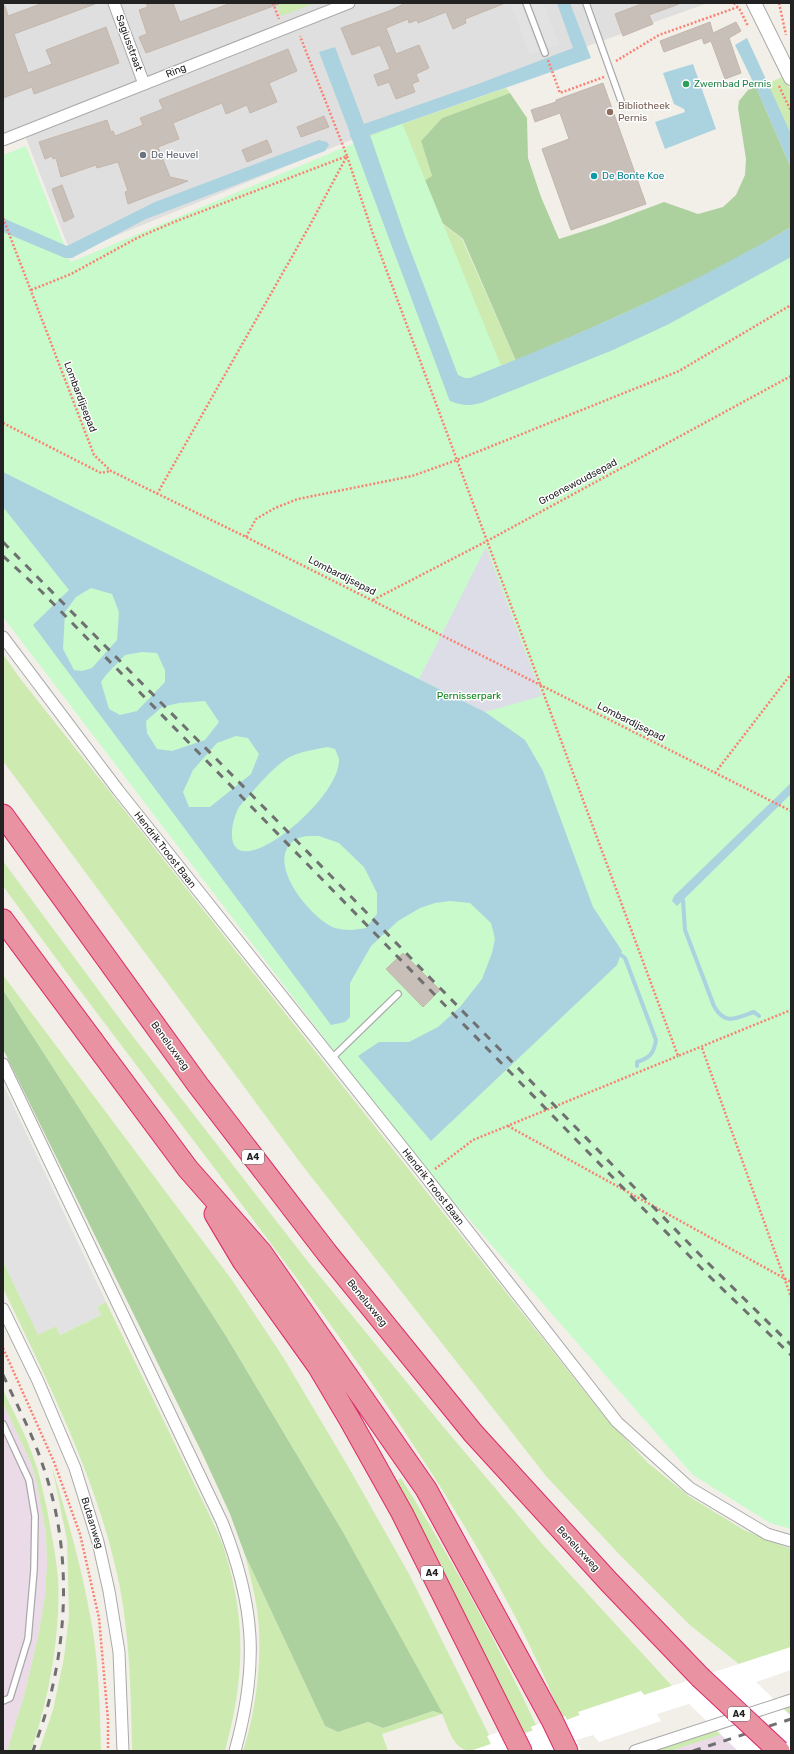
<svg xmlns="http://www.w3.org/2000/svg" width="794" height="1754" font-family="Rubik,sans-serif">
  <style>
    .residential { fill: #e0dfdf }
    .industrial { fill: #ebdbe8 }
    .grass { fill: #cdebb0 }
    .forest { fill: #add19e }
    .park { fill: #c8facc }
    .parking { fill: #e2e2e2 }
    .plaza { fill: #dddde8 }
    .water { fill: #aad3df; fill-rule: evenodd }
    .pier { fill: #fff }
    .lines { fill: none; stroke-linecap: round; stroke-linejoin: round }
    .stream { stroke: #aad3df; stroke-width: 4 }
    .building { fill: #c7bfb8; stroke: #c4b6ab }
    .service-casing { stroke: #a9a9a9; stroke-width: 8 }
    .minor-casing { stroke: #a9a9a9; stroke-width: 13 }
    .tertiary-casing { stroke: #a9a9a9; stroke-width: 16 }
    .motorway-casing { stroke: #dc2a67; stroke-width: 23 }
    .path { stroke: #fa8072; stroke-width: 2.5; stroke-dasharray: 2 2; stroke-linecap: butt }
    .service { stroke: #fff; stroke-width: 5.5 }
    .minor { stroke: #fff; stroke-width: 11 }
    .tertiary { stroke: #fff; stroke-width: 14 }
    .motorway { stroke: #e892a2; stroke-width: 21 }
    .rail { stroke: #707070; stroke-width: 3; stroke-dasharray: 8 8; stroke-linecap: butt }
    .motorway-bridge-casing { stroke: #dc2a67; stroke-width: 23; stroke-linecap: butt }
    .motorway-bridge { stroke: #e892a2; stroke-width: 21 }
    .leisure-dot { fill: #2e9e5b; stroke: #fff; stroke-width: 1.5 }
    .education-dot { fill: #8d6e63; stroke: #fff; stroke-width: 1.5 }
    .worship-dot { fill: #6b7280; stroke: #fff; stroke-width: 1.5 }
    .culture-dot { fill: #0f9aa8; stroke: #fff; stroke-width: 1.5 }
    .labels { text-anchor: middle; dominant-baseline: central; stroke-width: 3; stroke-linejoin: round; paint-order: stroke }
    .shield { fill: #fff; stroke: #646464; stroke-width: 1 }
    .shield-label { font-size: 9px; font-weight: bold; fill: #222 }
    .street-label { font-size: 10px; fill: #222; stroke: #fff }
    .leisure-label { font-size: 10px; fill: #27864d; stroke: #fff; text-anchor: start }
    .education-label { font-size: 10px; fill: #785e54; stroke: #fff; text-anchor: start }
    .worship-label { font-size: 10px; fill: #5b616d; stroke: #fff; text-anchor: start }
    .culture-label { font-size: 10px; fill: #0d838f; stroke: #fff; text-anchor: start }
    .park-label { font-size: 10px; fill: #0c8416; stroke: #fff }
  </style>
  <rect width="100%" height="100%" fill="#f2efe9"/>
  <path class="residential" d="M3 3H708L540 63 71 254 24 133 3 141Z"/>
  <path class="industrial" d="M3 1403 31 1463 37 1484 46 1535 47 1565 45 1596 38 1637 24 1696 7 1751H3Z
    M791 1709V1751H661Z"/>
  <path class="grass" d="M276 3H315L281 16Z
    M784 76 791 91V134L767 84Z
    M506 88 510 93 442 118 421 141 432 176 428 212 462 239 516 361 496 367 458 375 370 135Z
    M3 654 19 677 604 1416 648 1463 690 1497 744 1530 791 1549V1647L739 1664 691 1626 617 1552 546 1476 302 1165 3 761Z
    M3 861 128 1030 309 1263 441 1424 544 1546 672 1686 644 1695 641 1691 579 1712 580 1715 566 1720 565 1716 562 1717C545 1678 528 1640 508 1603 439 1474 354 1355 266 1237 179 1120 89 1005 3 886Z
    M3 975 232 1280 283 1357 349 1468 409 1574 489 1735 488 1736 491 1744C485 1746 479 1749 473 1750 454 1754 448 1727 442 1714L382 1734 388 1751H243C257 1707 264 1649 256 1603 253 1587 249 1571 245 1555L325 1726 338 1732 368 1722 383 1728 433 1711 442 1713 343 1532 226 1336 3 990Z
    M3 1261 38 1334 56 1326 60 1335 101 1315 97 1307 106 1302 210 1516C215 1528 222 1540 225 1552 247 1623 244 1681 225 1751H132C131 1696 130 1642 120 1588 99 1482 49 1385 3 1288Z
    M3 1390C14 1413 26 1435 34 1459 40 1475 43 1492 47 1509 51 1532 56 1555 58 1578 61 1633 49 1699 31 1751H7L24 1696 38 1637 45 1596 47 1565 46 1535 37 1484 31 1463 3 1403Z
    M52 1467C68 1519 83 1572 92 1626 99 1667 100 1710 101 1751H39L53 1710 64 1658 69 1616 67 1540Z
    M401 1478C451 1558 496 1640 536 1725L531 1727 533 1730 525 1733 521 1725H519L437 1557 397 1481Z
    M791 1706V1712L670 1751H651Z"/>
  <path class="forest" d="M756 87 791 168V227C704 281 609 320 516 361L463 239 428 212 418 185 432 176 421 141 442 118 510 93 527 118 528 158 541 197 559 239 603 225 664 202 698 214 723 207 736 195 745 175 746 159 738 108 739 101 748 90Z
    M3 990 226 1336 343 1532 443 1714 433 1711 383 1728 368 1722 338 1732 325 1726 245 1555 230 1514 203 1455 3 1049Z"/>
  <path class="park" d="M402 123 505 376 791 235V1529L770 1523 693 1475 418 1161 3 617V155L26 146 71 262Z"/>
  <path class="parking" d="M510 3H543L559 44 530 55Z
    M3 1084 106 1302 97 1307 101 1315 60 1335 56 1326 38 1335 3 1261Z"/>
  <path class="plaza" d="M486 547 542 696 485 712 419 679Z"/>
  <path class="water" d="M557 3H570L591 58 370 135 405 236 458 375 465 378H470C559 343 646 306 730 261 750 250 771 240 791 227V257L669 324 613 350 481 403C470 406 462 406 450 401L449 399 351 137H350V133L319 52 335 47 364 124 478 84 573 48Z
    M747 38 791 134V168L758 92 735 45Z
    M693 64 716 129 665 149 655 122 685 112 684 109 674 104 663 73Z
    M319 140 327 142 329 145 325 151 146 219 72 258H65L3 232V218L67 246 155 202Z
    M3 472 485 712 525 740 543 771 593 907 622 951 617 965 431 1141 358 1056 379 1042H409L438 1027 460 1007 482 979 492 953 495 939 491 923 470 903 450 901 435 903 420 908 398 921 371 946 350 983V1017L345 1022 331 1025 33 625 69 590 3 507ZM91 588 112 594 119 612 117 640 92 668 82 671 74 670 63 649 65 612 76 597ZM142 652 157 653 165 670V682L137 711 120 715 109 709 101 682 106 675 125 655ZM205 701 219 722 205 740 172 751 157 749 147 733 146 721 162 707 179 703ZM236 736 248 738 259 754 251 774 210 807H189L183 792 193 770 217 743ZM328 747 335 749C336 752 339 757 339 760 339 791 282 843 254 850 226 858 230 828 237 811 239 806 244 801 248 797 258 785 279 761 292 756 303 751 317 749 328 747ZM319 836 339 843 364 867 377 893V914L366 928C356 930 346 931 335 928 311 919 263 861 295 840 302 835 311 836 319 836Z
    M791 783V794L677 906 672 901 674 896Z"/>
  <path class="pier" d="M791 1647V1670L756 1682 791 1716V1751H738L689 1704 657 1714 661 1721 599 1742 593 1735 576 1740 581 1751H470L491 1744 487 1736 519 1725H520L525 1733 533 1731 531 1727 536 1725 565 1716 567 1720 580 1715 578 1712 641 1691 644 1695Z"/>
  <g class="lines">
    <path class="stream" d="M683 900 685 930 714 1006C725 1026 736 1018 754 1012L759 1016
      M621 955 625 958 656 1040C654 1053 650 1058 637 1062V1066"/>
  </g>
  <path class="building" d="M43 3 95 4 14 34 28 73 52 64 46 50 106 27 119 63 34 94 32 87 3 98V6H5L8 16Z
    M146 3H173L180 22 231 3H278L279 4 146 53 139 37 147 34 139 10 148 7Z
    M406 3H503V4L465 19 466 23 453 29 446 12 418 23 417 20 409 23 408 19 386 28 396 54 419 45 429 68 416 74 419 81 412 84 415 92 396 99 389 82 378 86 374 75 390 69 380 45 352 55 341 28 389 11Z
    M644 3H679V4L649 15 653 24 623 36 615 14Z
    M710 22 713 33 736 22 741 31 729 38 741 73 725 79 711 41 704 44 702 38 664 52 660 41Z
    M288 49 297 71 269 83 277 102 250 113 247 105 226 114 222 103 173 123 179 139 158 147 170 177 188 181 128 204 125 192 128 191 118 162 97 168 96 165 61 177 56 158 53 159 52 156 45 159 39 142 107 120 111 132 113 131 115 136 143 125 140 118 163 109 159 100Z
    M603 83 646 204 571 230 542 149 569 139 560 113 535 122 531 110 556 102V100Z
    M324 116 329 127 301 137 297 127Z
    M267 140 272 152 247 162 242 150Z
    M62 185 74 217 64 222 52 189Z
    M403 953 440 990 423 1007 386 969Z"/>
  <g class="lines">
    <g class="service-casing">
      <path id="service" d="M526 3 545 53
        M586 3 621 101
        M331 1059 398 994
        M3 1424 29 1480 35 1516 34 1570 28 1639 10 1698 3 1701"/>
    </g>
    <g class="minor-casing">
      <path id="minor" d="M114 3 144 84
        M3 140 349 3
        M3 637 118 790 426 1177 617 1422 690 1488 767 1534 791 1541
        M3 1064 222 1522C255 1605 259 1665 235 1751
        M3 1309 38 1381 75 1468 98 1542 109 1591 119 1652 123 1751
        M635 1751 791 1700"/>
    </g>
    <g class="tertiary-casing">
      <path id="tertiary" d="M754 3 791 78"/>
    </g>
    <g class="motorway-casing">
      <path id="motorway" d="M3 815 198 1085 327 1253 473 1433 609 1582 700 1677
        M3 920 188 1169 261 1252 426 1489 552 1720 567 1751
        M215 1214 243 1261 318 1366 350 1420 402 1513 521 1751"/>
    </g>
    <path class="path" d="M273 3 279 19
      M734 3 740 10 748 26
      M779 3 786 35
      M548 60 560 93 604 77
      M616 61 659 35 738 7
      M779 86 791 111
      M3 218 94 455 111 471 246 537 791 811
      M31 290 71 274 137 238 174 222 347 156 373 234 457 460 679 371 791 305
      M3 423 101 473 110 471
      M157 494 310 225 347 156 300 36
      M246 537 256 519 275 508 298 499 412 476 457 460 678 1056 791 1010
      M373 600 487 541 791 376
      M715 773 791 674
      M702 1048 791 1297
      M508 1126 791 1282
      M435 1169 473 1140 678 1056
      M3 1348 54 1462 80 1534 99 1618 108 1720V1751"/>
    <use href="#service" class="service"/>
    <use href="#minor" class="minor"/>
    <use href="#tertiary" class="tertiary"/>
    <use href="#motorway" class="motorway"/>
    <path class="rail" d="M3 542 291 835 706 1261 791 1345
      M3 556 41 591 708 1275 791 1355
      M3 1375C17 1405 33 1435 43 1466 70 1543 69 1627 48 1705 44 1720 38 1736 33 1751
      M693 1751 791 1719
      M762 1751 791 1742"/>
    <g class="motorway-bridge-casing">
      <path id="motorway-bridge" d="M700 1677 779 1751"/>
    </g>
    <use href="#motorway-bridge" class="motorway-bridge"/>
  </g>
  <circle class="leisure-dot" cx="686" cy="84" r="4"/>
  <circle class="education-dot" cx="610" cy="112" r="4"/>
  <circle class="worship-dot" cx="143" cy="155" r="4"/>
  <circle class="culture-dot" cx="594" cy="176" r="4"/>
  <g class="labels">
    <g class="shield">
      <rect x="242" y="1150" width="22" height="14" rx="3"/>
      <rect x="421" y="1566" width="22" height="14" rx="3"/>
      <rect x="728" y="1707" width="22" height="14" rx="3"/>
    </g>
    <g class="shield-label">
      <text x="253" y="1157">A4</text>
      <text x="432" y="1573">A4</text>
      <text x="739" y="1714">A4</text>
    </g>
    <g class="street-label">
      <text transform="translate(129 43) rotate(70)">Sagiusstraat</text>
      <text transform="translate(176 71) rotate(-22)">Ring</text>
      <text transform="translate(80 397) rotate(69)">Lombardijsepad</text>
      <text transform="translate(578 482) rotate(-28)">Groenewoudsepad</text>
      <text transform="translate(342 576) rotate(27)">Lombardijsepad</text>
      <text transform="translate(631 722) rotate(27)">Lombardijsepad</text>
      <text transform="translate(165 850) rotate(52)">Hendrik Troost Baan</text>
      <text transform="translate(170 1046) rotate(54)">Beneluxweg</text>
      <text transform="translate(433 1187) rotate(52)">Hendrik Troost Baan</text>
      <text transform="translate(367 1303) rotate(51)">Beneluxweg</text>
      <text transform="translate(92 1523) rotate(73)">Butaanweg</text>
      <text transform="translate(578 1549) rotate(47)">Beneluxweg</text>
    </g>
    <g class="leisure-label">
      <text x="694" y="84">Zwembad Pernis</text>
    </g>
    <g class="education-label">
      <text x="618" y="106">Bibliotheek<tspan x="618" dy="12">Pernis</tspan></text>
    </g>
    <g class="worship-label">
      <text x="151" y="155">De Heuvel</text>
    </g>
    <g class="culture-label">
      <text x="602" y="176">De Bonte Koe</text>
    </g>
    <g class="park-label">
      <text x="469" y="696">Pernisserpark</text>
    </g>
  </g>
  <rect width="794" height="1754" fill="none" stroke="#222222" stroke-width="8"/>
</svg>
